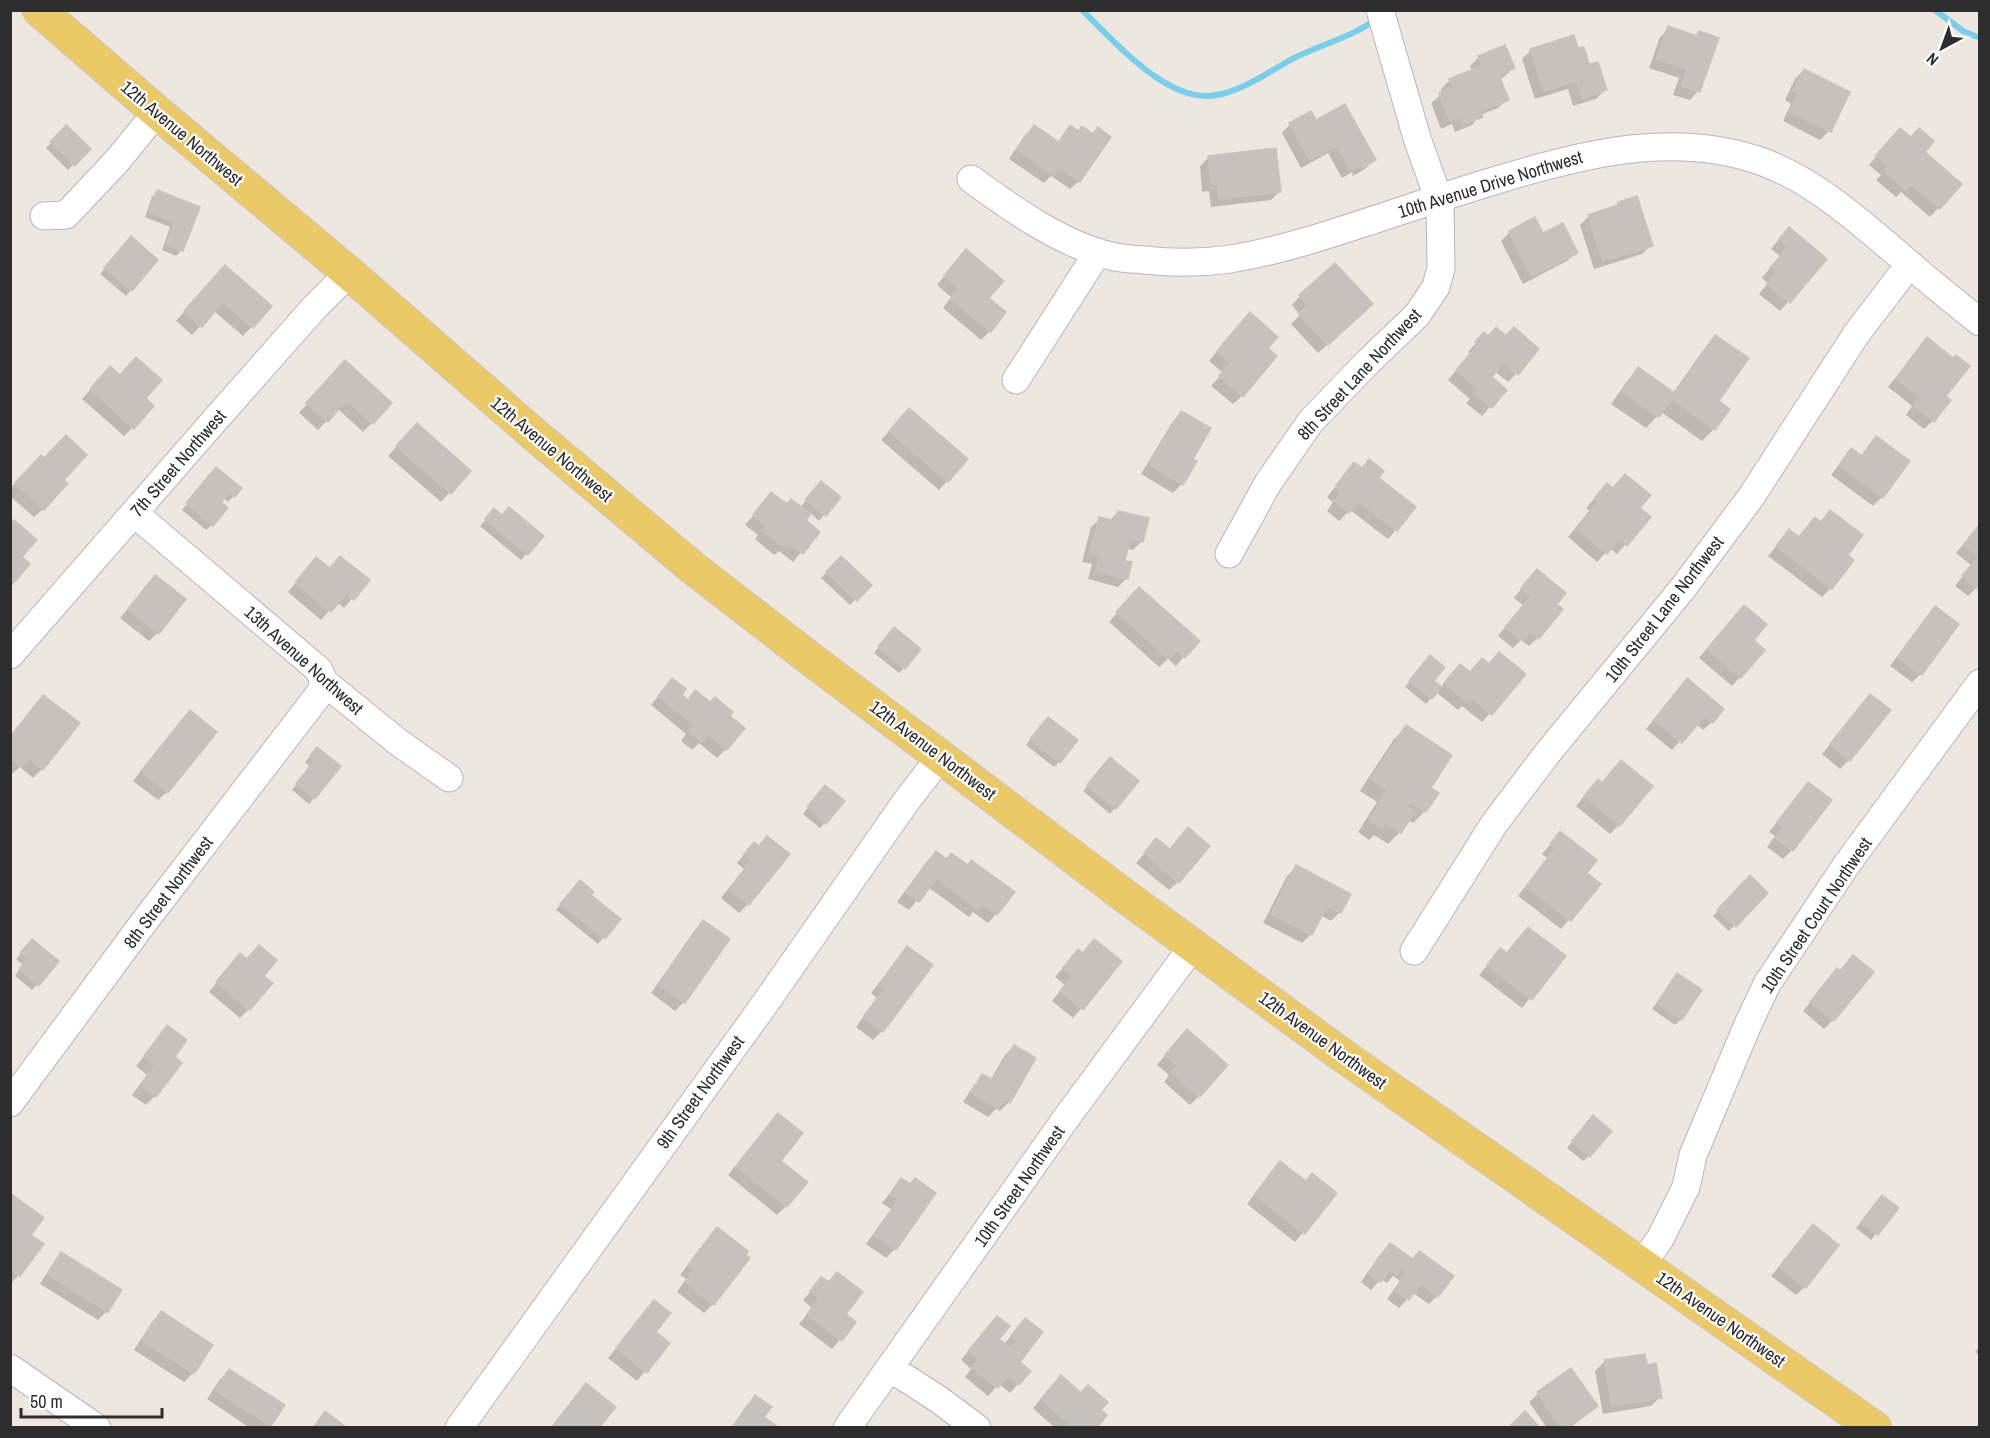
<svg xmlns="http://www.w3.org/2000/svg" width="1990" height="1438" font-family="'Archivo Narrow',sans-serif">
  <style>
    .shadow { fill: #0003 }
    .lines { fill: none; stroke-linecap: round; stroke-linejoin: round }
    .stream { stroke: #78cfeb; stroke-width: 6 }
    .building { fill: #c6c1bc; stroke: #c9c3b9; stroke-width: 1.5 }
    .minor-casing { stroke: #b3b6bf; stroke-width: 29 }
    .major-casing { stroke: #c8c8c8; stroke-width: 35 }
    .minor { stroke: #fff; stroke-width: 27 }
    .major { stroke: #ecc967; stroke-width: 33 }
    .labels { text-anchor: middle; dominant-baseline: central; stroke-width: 4.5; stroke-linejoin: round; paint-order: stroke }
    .street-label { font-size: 18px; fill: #2d2d2d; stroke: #fff }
  </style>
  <rect width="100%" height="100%" fill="#eee7e0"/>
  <path class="shadow" d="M1669 28 1694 37 1699 32 1698 91 1690 100 1673 95 1679 78 1649 68 1660 37Z
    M1531 50H1577L1605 90 1596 99 1573 106 1568 89 1535 99 1522 59Z
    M1479 57 1513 68 1504 77 1499 79 1507 99 1498 108 1480 115 1472 125 1455 132 1452 124 1441 129 1431 103 1443 93 1441 89 1450 80 1472 71 1470 66Z
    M1804 70 1829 131 1820 140 1783 121 1791 104 1785 100 1795 79Z
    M1315 122 1374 160 1365 169 1353 176 1352 172 1342 178 1328 153 1301 168 1282 133 1290 124Z
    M66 127 89 149 68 170 46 148Z
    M1034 127 1057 143 1070 127 1079 181 1070 189 1051 176 1044 183 1009 159 1025 135Z
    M1891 139 1923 152 1960 184 1930 217 1901 192 1896 197 1876 180 1881 175 1869 165Z
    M1209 157 1280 191 1271 200 1211 207 1209 191 1202 192 1200 166Z
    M158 192 198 207 182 250 176 256 162 250 170 227 145 217 152 197Z
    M1618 203 1651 245 1642 254 1594 269 1580 225 1589 216 1613 209Z
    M1510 232 1543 235 1576 252 1567 261 1523 284 1501 241Z
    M1780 238 1825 259 1780 311 1759 294 1768 283 1762 278 1780 256 1771 249Z
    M125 244 131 290 126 296 100 274Z
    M957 260 987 298 990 331 981 340 943 308 951 297 937 285Z
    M216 276 270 306 243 336 214 311 192 335 176 321Z
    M1300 296 1362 313 1318 353 1291 324 1300 315 1292 305Z
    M1241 323 1266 349 1242 396 1233 404 1211 386 1223 373 1209 361Z
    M1484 334 1488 337H1506L1516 374 1508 382 1494 371 1489 377 1505 390 1482 416 1466 403 1470 399 1448 380 1470 354 1468 352Z
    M1716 337 1717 402 1714 429 1702 441 1661 412 1646 428 1611 404 1627 381 1639 369 1673 393 1704 349Z
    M1919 348 1944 396 1933 421 1924 429 1906 415 1912 406 1888 387Z
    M336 371 372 423 363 432 338 409 318 430 299 413Z
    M120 376 144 399 133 427 124 436 82 399 102 377Z
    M1182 412 1190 459 1195 462 1182 484 1173 493 1141 474 1173 421Z
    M900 419 947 481 939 490 881 440Z
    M408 434 469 471 441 502 388 456Z
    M1876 438 1882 497 1873 506 1831 475 1851 450 1860 457Z
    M44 460 62 480 43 509 34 517 10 496V489L32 466Z
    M1354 464 1377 479 1414 508 1388 539 1350 510 1339 521 1327 511 1333 502 1327 497Z
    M211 475 240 489 228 502 223 498 219 503 212 525 206 530 182 510Z
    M815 488 839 497 819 521 810 513 804 521 818 532 793 562 779 551 774 555 755 539 758 535 745 525 772 494 786 506 800 508Z
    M1598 494 1638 508 1649 518 1617 554 1610 548 1597 562 1568 537 1590 511 1586 508Z
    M1118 512 1142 541 1133 550 1126 548 1123 562 1127 578 1118 587 1088 579 1092 564 1082 562 1091 527 1100 519 1109 521Z
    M1830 512 1846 555 1831 588 1822 597 1768 556 1789 531 1798 538 1815 519 1820 523Z
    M489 516 502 517 542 536 521 560 480 526Z
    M1980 524V584L1968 596 1955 586 1971 565 1956 553Z
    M841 558 870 585 850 605 821 578Z
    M308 568 329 569 368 580 344 608 337 602 321 620 288 592Z
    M155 577 158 633 149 641 120 618Z
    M1528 580 1555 604 1538 638 1529 646 1521 640 1513 648 1498 636 1523 605 1514 598Z
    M1130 598 1184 657 1176 666 1168 659 1159 667 1109 622Z
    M1935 608 1921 674 1912 682 1890 666 1926 617Z
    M1735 615 1740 677 1732 686 1699 658Z
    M888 635 904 668 899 673 874 653Z
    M1425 663 1432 681 1440 688 1451 675 1490 713 1482 722 1462 706 1458 710 1436 692 1426 704 1405 687Z
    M664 689 680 695 687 701 695 692 728 716 726 749 717 758 699 743 692 750 681 741 686 734 651 705Z
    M1678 689 1712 722 1703 730 1696 724 1672 750 1646 729Z
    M1870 696 1849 760 1840 769 1822 754Z
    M181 721 167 792 158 800 133 781Z
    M1043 724 1059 762 1054 767 1026 745Z
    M1406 727 1429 788 1425 811 1413 823 1408 820 1400 832 1388 844 1374 835 1369 840 1358 832 1377 802 1360 791 1394 739Z
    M10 737 42 769 33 778 20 767 12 774 10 773Z
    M317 749 314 798 309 804 292 790 310 767 305 762Z
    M1105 765 1115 808 1110 814 1083 791Z
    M1808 784 1830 800 1792 850 1783 859 1767 847 1775 836 1769 832Z
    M1589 790 1619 825 1610 834 1576 806Z
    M820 793 825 822 820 828 803 814Z
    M1560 833 1585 873 1599 884 1561 929 1518 896 1547 858 1542 854Z
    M767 838 748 904 739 913 721 898 744 869 737 863 745 853 758 847Z
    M1156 840 1178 882 1169 890 1136 863Z
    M936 853 996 914 988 923 973 912 969 917 928 887 909 910 897 902 927 861Z
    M1296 867 1340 912 1331 921 1320 915 1311 934 1302 943 1263 923 1287 876Z
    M1750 877 1766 893 1729 931 1713 916Z
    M574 887 589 895 619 920 598 944 556 910Z
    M703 922 684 1002 675 1011 651 993 695 930Z
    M1528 929 1564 957 1522 1008 1479 975 1500 950 1506 954Z
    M27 947 57 962 32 990 15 976 23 965 16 959Z
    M907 948 882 1031 873 1040 856 1027 877 998 871 993Z
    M1078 951 1082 954 1120 962 1073 1018 1052 1001 1065 985 1055 977Z
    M1853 957 1833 1020 1824 1029 1803 1011 1829 979 1839 972Z
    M246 961 262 976 249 1009 240 1018 209 992 232 964Z
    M1677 975 1681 1019 1675 1025 1652 1009Z
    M167 1027 173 1057 155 1096 146 1105 132 1095 147 1075 136 1066Z
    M1178 1040 1199 1096 1190 1105 1164 1082 1169 1075 1157 1065Z
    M1014 1046 1009 1102 1000 1111 996 1109 988 1117 963 1102 974 1085 982 1076 990 1081 1005 1055Z
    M1588 1123 1589 1156 1583 1161 1567 1148Z
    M769 1124 779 1161 786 1206 777 1215 728 1175Z
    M1271 1172 1335 1193 1295 1242 1247 1204Z
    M901 1180 909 1185 934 1194 895 1249 886 1258 866 1244 891 1209 882 1203Z
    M10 1195 29 1235 19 1275 10 1284Z
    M1877 1202 1897 1209 1871 1240 1856 1228Z
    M1813 1226 1805 1287 1796 1295 1771 1276Z
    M717 1229 713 1304 704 1313 677 1292 686 1279 680 1275Z
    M1390 1245 1437 1296 1429 1304 1413 1293 1399 1308 1387 1299 1400 1281 1393 1276 1387 1283 1381 1279 1371 1290 1361 1282 1381 1253Z
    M61 1254 107 1311 98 1320 40 1284 53 1263Z
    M837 1274 844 1314 854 1323 832 1349 799 1324 812 1308 803 1300 822 1279 828 1283Z
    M654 1302V1332L668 1344 637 1381 608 1358Z
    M161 1313 211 1346 193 1373 184 1382 134 1350 152 1322Z
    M997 1318V1339L1004 1344 1025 1320 1017 1362 1018 1384 1010 1393 999 1384 988 1396 965 1377 971 1369 961 1360Z
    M1980 1346V1355L1975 1352Z
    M1604 1362 1646 1366 1660 1397 1651 1406 1603 1414 1595 1371Z
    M1570 1370 1596 1406 1570 1428H1547L1529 1402 1538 1394Z
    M229 1371 282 1406 267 1428H250L207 1399 220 1379Z
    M1052 1386 1080 1394 1099 1410 1095 1428H1055L1033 1408Z
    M755 1397 762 1418 774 1428H731L746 1406Z"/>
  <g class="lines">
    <path class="stream" d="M1082 10C1117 43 1170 108 1222 94 1248 87 1269 72 1292 59 1319 45 1350 38 1375 20
      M1935 10 1963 31 1980 38"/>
  </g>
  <path class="building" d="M1668 26 1697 36 1699 31 1719 38 1700 92 1681 86 1687 69 1657 59Z
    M1574 35 1578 48 1584 47 1589 64 1598 62 1607 90 1582 98 1577 81 1544 91 1530 49Z
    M1505 45 1515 68 1499 75 1509 100 1480 111 1483 117 1464 124 1461 117 1450 121 1439 93 1453 87 1449 79 1482 66 1478 56Z
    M1804 69 1850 92 1831 132 1790 112 1799 94 1793 91Z
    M1345 104 1376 160 1363 168 1361 165 1351 170 1337 145 1310 160 1289 123 1311 111 1316 120Z
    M66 125 91 149 75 166 50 142Z
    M1034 125 1059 142 1070 125 1078 131 1082 126 1093 134 1098 127 1111 137 1080 182 1059 167 1054 175 1017 149Z
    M1900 128 1911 137 1919 128 1934 141 1925 152 1962 184 1940 209 1911 184 1906 190 1884 171 1888 166 1876 155Z
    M1276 148 1281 192 1219 199 1217 183 1211 184 1208 156Z
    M157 190 200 207 183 251 166 244 175 222 149 212Z
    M1637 196 1653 246 1603 261 1588 215 1618 205V202Z
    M1535 217 1543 233 1563 223 1578 253 1532 276 1509 231Z
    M1789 227 1827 259 1790 303 1767 284 1776 273 1770 268 1788 247 1779 239Z
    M131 236 158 260 132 291 104 268Z
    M966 249 1004 281 989 298 1006 312 991 332 951 299 959 288 944 276Z
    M1335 263 1373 304 1328 345 1299 314 1308 305 1299 295Z
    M225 265 272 306 253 328 223 302 202 327 184 311Z
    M1250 312 1278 337 1268 348 1277 356 1243 397 1219 376 1230 363 1217 351Z
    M1496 327 1506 336 1514 327 1539 349 1518 375 1503 363 1492 377 1507 390 1492 408 1474 393 1478 389 1456 370 1478 345 1475 342 1484 332 1488 336Z
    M1715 335 1749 358 1719 401 1730 409 1715 430 1672 399 1659 417 1622 391 1638 367 1675 393Z
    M1927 337 1953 358 1956 355 1970 366 1946 396 1951 400 1934 422 1913 405 1920 397 1896 378Z
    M136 357 162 380 146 398 154 406 134 429 90 389 110 366 120 375Z
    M345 360 392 403 373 424 347 400 328 422 306 403Z
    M909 408 968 459 948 482 889 431Z
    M1181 411 1211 428 1193 459 1197 461 1183 485 1149 464Z
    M417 423 471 471 451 494 396 446Z
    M66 435 87 455 64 480 68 483 44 510 15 483 41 455 44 458Z
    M1876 436 1910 461 1883 498 1839 465 1851 448 1862 456Z
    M1369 459 1384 471 1379 478 1416 507 1397 531 1358 501 1349 513 1334 501 1341 492 1335 487 1354 462 1362 468Z
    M216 467 242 488 235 497 229 493 221 502 228 508 213 526 186 503Z
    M1625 474 1651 495 1640 508 1651 517 1627 546 1619 539 1607 554 1576 528 1598 501 1594 499 1607 483 1613 488Z
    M821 481 841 497 826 516 805 500Z
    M771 492 787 504 791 499 811 514 806 520 820 532 803 554 788 543 784 547 762 530 766 526 753 515Z
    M509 507 544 536 528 555 485 519 494 508 502 515Z
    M1830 510 1863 535 1848 555 1854 560 1832 589 1776 546 1789 529 1799 537 1815 517 1821 522Z
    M1118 511 1149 518 1143 542 1130 539 1125 561 1132 562 1128 579 1096 571 1100 555 1090 553 1099 517 1115 521Z
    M14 520 37 540 22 557 30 564 11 586 10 524Z
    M1980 524V587L1978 589 1962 576 1979 556 1964 544Z
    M340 556 370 580 354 600 346 594 331 612 295 583 316 557 330 568Z
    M841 556 872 585 857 601 826 572Z
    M1537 569 1566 593 1557 604 1563 609 1539 639 1530 632 1523 641 1505 627 1531 596 1521 588Z
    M155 575 186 599 159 634 128 609Z
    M1139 587 1200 641 1185 658 1177 650 1169 659 1116 612Z
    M1744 605 1767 624 1754 640 1765 650 1741 678 1707 649Z
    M1935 606 1959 624 1922 675 1898 657Z
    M894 627 921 649 905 669 878 647Z
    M1499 652 1526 674 1492 715 1472 698 1468 703 1444 683 1460 664 1470 672 1482 658 1489 664Z
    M1430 655 1445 667 1434 681 1442 687 1432 699 1409 681Z
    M672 678 686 689 682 695 688 700 695 690 710 702 715 697 733 712 730 716 745 728 727 750 708 734 702 742 689 731 694 724 658 696Z
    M1687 678 1724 709 1713 723 1705 716 1682 743 1654 720Z
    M1870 694 1891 710 1850 761 1830 744Z
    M43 695 80 723 43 770 29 758 22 767 10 757V737Z
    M190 710 217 732 168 793 141 771Z
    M1048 717 1078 740 1060 763 1030 739Z
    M1406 725 1452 755 1431 788 1439 793 1426 812 1410 802 1407 807 1415 812 1401 833 1386 823 1382 829 1369 820 1388 790 1371 779Z
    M317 747 341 766 315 799 296 784 315 760 310 756Z
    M1110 757 1139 781 1116 809 1087 785Z
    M1621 760 1653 786 1620 826 1584 796 1598 779 1602 783Z
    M1808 782 1832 800 1793 851 1775 838 1783 827 1777 822Z
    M825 785 845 801 826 824 807 807Z
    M1188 827 1210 846 1179 883 1144 853 1156 838 1170 849Z
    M1560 831 1597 860 1587 873 1601 884 1571 921 1526 886 1555 849 1550 844Z
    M767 836 790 854 749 905 729 889 752 860 744 854 754 842 759 846Z
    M936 851 947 859 951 853 968 865 971 860 1015 892 997 915 983 904 978 910 937 878 919 902 905 892Z
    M1296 865 1351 894 1341 913 1327 906 1312 935 1271 914Z
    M1750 875 1768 893 1736 927 1717 910Z
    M580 880 594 892 591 895 621 919 605 939 560 904Z
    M703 920 730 939 685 1003 658 984Z
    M1528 927 1566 956 1532 1000 1487 965 1500 948 1507 953Z
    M32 939 59 961 39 986 19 969 28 959 20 953Z
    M1094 939 1122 961 1083 1010 1060 991 1073 976 1063 968 1078 949 1083 953Z
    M259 945 277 960 264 976 273 983 250 1010 216 982 240 953 247 959Z
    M907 946 933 965 883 1032 863 1017 885 988 879 984Z
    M1853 955 1874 972 1834 1021 1810 1002 1837 968 1840 971Z
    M1677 973 1702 990 1682 1020 1657 1003Z
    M167 1025 187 1040 175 1057 182 1063 156 1097 140 1085 155 1065 144 1056Z
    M1187 1029 1228 1065 1200 1097 1171 1072 1177 1066 1165 1055Z
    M1014 1045 1036 1058 1010 1103 1004 1099 998 1109 971 1093 982 1074 993 1080Z
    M778 1113 803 1133 781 1161 808 1182 787 1207 736 1166Z
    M1593 1115 1612 1131 1590 1157 1572 1141Z
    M1280 1161 1306 1181 1312 1173 1337 1193 1305 1234 1254 1195Z
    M901 1178 910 1184 915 1178 936 1193 896 1250 874 1235 898 1200 890 1194Z
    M10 1193 44 1218 31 1235 44 1244 20 1276 10 1269Z
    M1882 1195 1899 1208 1878 1235 1861 1222Z
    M1813 1224 1839 1245 1806 1288 1779 1267Z
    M717 1227 748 1251 746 1255 750 1258 714 1305 685 1282 694 1270 688 1265Z
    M1390 1243 1413 1259 1419 1251 1454 1276 1438 1297 1421 1284 1409 1300 1394 1290 1408 1271 1402 1267 1397 1275 1390 1270 1381 1282 1368 1273Z
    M61 1252 122 1290 108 1312 47 1274Z
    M837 1272 863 1292 846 1314 856 1322 842 1341 807 1314 819 1298 810 1291 821 1277 829 1282Z
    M654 1300 671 1313 656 1332 670 1343 647 1373 616 1348Z
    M161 1311 213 1345 194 1374 142 1340Z
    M997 1316 1010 1326 999 1339 1011 1348 1017 1341 1011 1336 1025 1318 1043 1332 1020 1362 1031 1371 1019 1385 1008 1375 998 1388 972 1368 979 1359 968 1351Z
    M1645 1354 1647 1365 1656 1363 1662 1398 1612 1406 1604 1360Z
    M1571 1368 1598 1406 1568 1428H1562L1537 1392Z
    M229 1369 285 1405 271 1426 215 1390Z
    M1061 1375 1081 1393 1088 1385 1108 1402 1101 1410 1107 1415 1097 1428H1074L1041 1399Z
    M586 1383 616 1407 599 1428H551Z
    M755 1395 772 1407 764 1417 777 1426 732 1428Z
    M325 1411 346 1427 345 1428H313Z
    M1525 1411 1540 1428H1508Z"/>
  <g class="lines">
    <g class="minor-casing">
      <path id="minor" d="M971 179C1012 209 1061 244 1111 256 1121 259 1133 259 1144 260 1206 267 1248 258 1307 241 1371 222 1433 199 1497 180 1582 154 1675 130 1763 162 1816 182 1856 219 1899 255 1925 278 1952 300 1980 322
        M44 216 66 215 116 162 157 112
        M1016 380 1098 252
        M134 513 319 670 324 682 398 742 449 778
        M1229 554 1268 483 1311 421 1368 362 1417 315 1436 287 1441 268 1440 203 1417 138 1380 10
        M10 655 215 420 314 308 349 273
        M1414 951 1494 824 1546 755 1683 588 1751 497 1857 333 1909 265
        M10 1103 144 922 320 693 324 682
        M1642 1264 1660 1239 1686 1187 1693 1155 1749 1022 1767 984 1847 864 1980 683
        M10 1368 97 1428
        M890 1368 938 1399 977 1428
        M459 1428 764 1005 905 803 941 756
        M847 1428 1067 1117 1193 946"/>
    </g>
    <g class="major-casing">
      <path id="major" d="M39 10 157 112 349 273 536 436 693 568 812 660 1129 899 1342 1055 1875 1428"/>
    </g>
    <use href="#minor" class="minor"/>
    <use href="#major" class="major"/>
  </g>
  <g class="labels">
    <g class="street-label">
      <text transform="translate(182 133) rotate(40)">12th Avenue Northwest</text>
      <text transform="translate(1490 184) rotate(-17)">10th Avenue Drive Northwest</text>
      <text transform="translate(1359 374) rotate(-47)">8th Street Lane Northwest</text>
      <text transform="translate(552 449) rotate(40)">12th Avenue Northwest</text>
      <text transform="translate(178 463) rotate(-49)">7th Street Northwest</text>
      <text transform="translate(1664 609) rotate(-52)">10th Street Lane Northwest</text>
      <text transform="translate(304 660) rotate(42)">13th Avenue Northwest</text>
      <text transform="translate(933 750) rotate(37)">12th Avenue Northwest</text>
      <text transform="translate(168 892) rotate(-53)">8th Street Northwest</text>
      <text transform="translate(1816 915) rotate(-56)">10th Street Court Northwest</text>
      <text transform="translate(1323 1040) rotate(36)">12th Avenue Northwest</text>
      <text transform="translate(700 1092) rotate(-54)">9th Street Northwest</text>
      <text transform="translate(1019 1186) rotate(-55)">10th Street Northwest</text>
      <text transform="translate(1721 1319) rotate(35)">12th Avenue Northwest</text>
    </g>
  </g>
  <rect width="1990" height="1438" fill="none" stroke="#2d2d2d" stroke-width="24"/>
  <g transform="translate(1942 48) rotate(221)" stroke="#ffffff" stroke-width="4.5" paint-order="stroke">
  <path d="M0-4.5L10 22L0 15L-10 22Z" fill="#2d2d2d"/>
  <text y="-9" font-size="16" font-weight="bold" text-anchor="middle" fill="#2d2d2d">N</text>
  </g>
  <path d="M21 1408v9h141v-9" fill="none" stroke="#2d2d2d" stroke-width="3"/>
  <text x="30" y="1408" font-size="18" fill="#2d2d2d" stroke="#ffffff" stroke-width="4.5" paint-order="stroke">50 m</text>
</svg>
